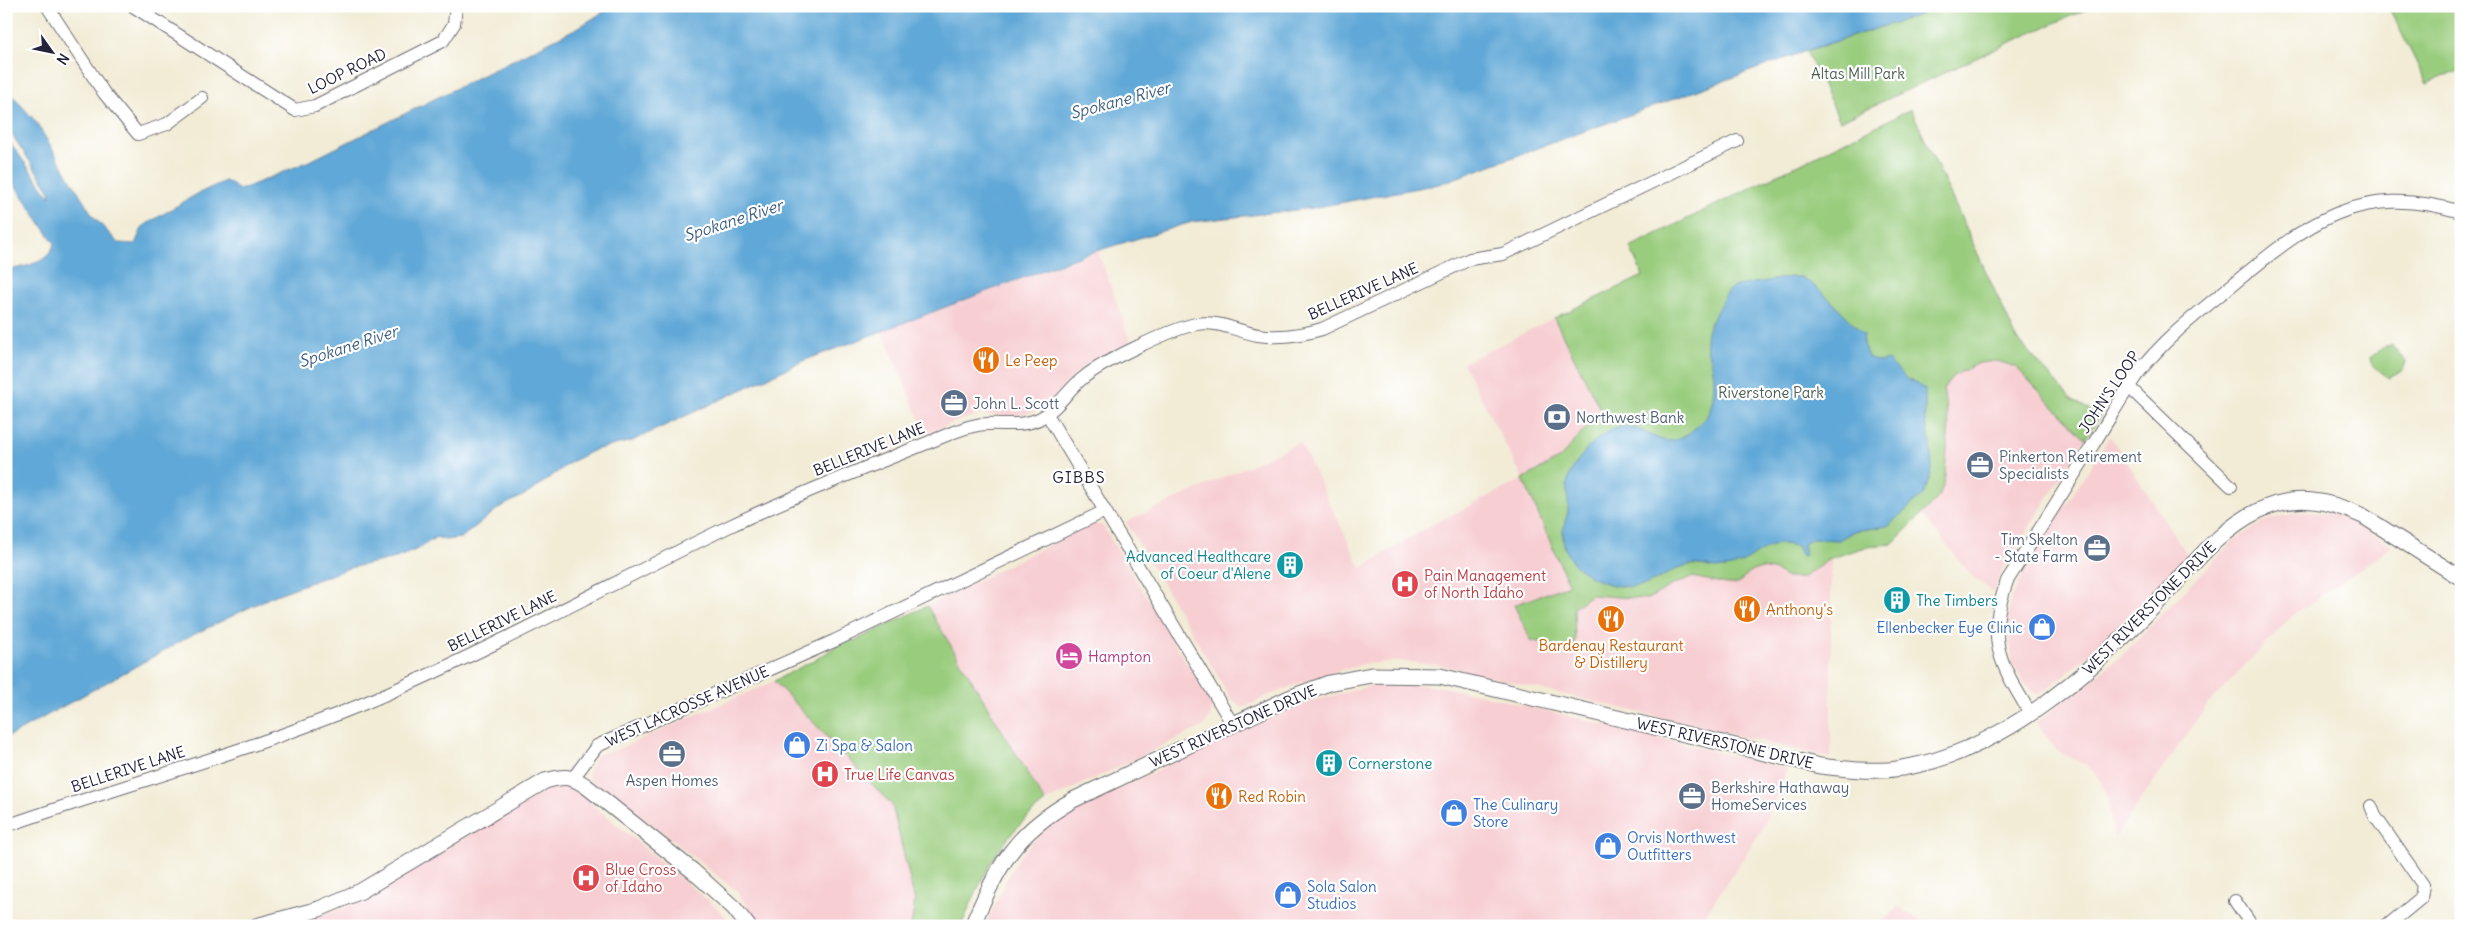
<svg xmlns="http://www.w3.org/2000/svg" width="2467" height="932" font-family="Delius,sans-serif">
  <style>
    .built { fill: #f7cfd3 }
    .green { fill: #99cc7d; stroke: #5e775c }
    .water { fill: #60a8d7; stroke: #416589 }
    .lines { fill: none; stroke-linecap: round; stroke-linejoin: round }
    .minor-casing { stroke: #6b6971; stroke-width: 14 }
    .tertiary-casing { stroke: #6b6971; stroke-width: 17 }
    .minor { stroke: #fff; stroke-width: 12 }
    .tertiary { stroke: #fff; stroke-width: 15 }
    .labels { text-anchor: middle; dominant-baseline: central; stroke-width: 4.5; stroke-linejoin: round; paint-order: stroke }
    .street-label { font-size: 15px; fill: #22223b; stroke: #fff }
    .park-label { font-size: 15px; fill: #4c5e52; stroke: #fff }
    .food-label { font-size: 15px; fill: #c56008; stroke: #fff; text-anchor: start }
    .service-label { font-size: 15px; fill: #4e5e75; stroke: #fff; text-anchor: start }
    .culture-label { font-size: 15px; fill: #0d838f; stroke: #fff; text-anchor: start }
    .health-label { font-size: 15px; fill: #be3a42; stroke: #fff; text-anchor: start }
    .shop-label { font-size: 15px; fill: #366cbe; stroke: #fff; text-anchor: start }
    .hotel-label { font-size: 15px; fill: #b23c85; stroke: #fff; text-anchor: start }
    .water-label { font-size: 16px; font-style: italic; fill: #3e5e81; stroke: #fff }
    .neighbourhood-label { font-size: 16px; letter-spacing: 1px; fill: #22223b; stroke: #fff }
  </style>
  <rect width="100%" height="100%" fill="#fff"/>
  <filter id="ink" filterUnits="userSpaceOnUse"><feTurbulence type="fractalNoise" baseFrequency=".02" numOctaves="2"/><feDisplacementMap in="SourceGraphic" scale="10" xChannelSelector="R" yChannelSelector="G"/><feConvolveMatrix kernelMatrix="1 2 1 2 8 2 1 2 1" color-interpolation-filters="sRGB"/></filter>
  <filter id="wash" filterUnits="userSpaceOnUse"><feTurbulence type="fractalNoise" baseFrequency=".0096" numOctaves="4" result="noise"/><feDisplacementMap in="SourceGraphic" scale="20" xChannelSelector="R" yChannelSelector="G"/><feGaussianBlur stdDeviation="1.12" result="paint"/><feColorMatrix in="noise" values="0 0 0 0 0 0 0 0 0 0 0 0 0 0 0 0 0 1.4 0 .05"/><feComposite in="paint" operator="in"/></filter>
  <g filter="url(#wash)">
    <rect width="100%" height="100%" fill="#f2ecd6"/>
    <path class="built" d="M1098 251 1131 343 1092 362 1076 373 1055 397 1045 406 1033 412 1013 417 982 414 960 420 926 434 882 331Z
      M1554 318 1601 411 1560 458 1523 479 1569 585 1530 639 1571 650 1575 641 1574 607 1591 595 1648 599 1674 584 1693 577 1727 584 1752 571 1762 568 1773 570 1787 578H1802L1831 558V758L1440 665 1400 661 1364 664 1302 682 1267 696 1246 707H1241L1232 700 1126 522 1300 442 1361 568 1433 524 1523 479 1463 363Z
      M1997 361 2016 367 2021 371 2085 439 2003 569 1993 592 1974 578 1922 515 1937 499 1944 485 1949 425 1943 389 1953 376 1966 368 1979 363Z
      M2110 436 2188 556 2085 658 2041 694H2036L2028 688 2013 665 2007 621 2011 597 2032 559Z
      M2299 512 2332 514 2365 528 2392 546 2291 617 2208 704 2114 838 2107 795 2098 776 2086 765 2056 750 2036 723 2120 657 2234 540 2266 520Z
      M1092 523 1103 526 1208 698 1212 707 1211 715 1204 726 1045 802 927 606Z
      M774 681 892 805 915 901 911 926H760L737 891 606 789 590 781 588 772 591 765 595 757 602 753 613 751Z
      M1394 683 1441 687 1478 694 1787 769 1763 828 1702 920 1692 926H985L1007 879 1020 856 1039 835 1060 817 1214 743 1308 702 1369 686Z
      M566 785 583 792 593 805 716 907 735 926H285L346 907 546 790Z
      M1898 907 1929 926H1878Z"/>
    <path class="green" d="M1947 6H2094L2013 41 1840 121 1806 51Z
      M2388 6H2461V69L2427 84Z
      M1911 109 2017 339 2071 399 2100 416 2085 439 2016 367 1997 361 1979 363 1953 376 1943 389 1949 425 1944 485 1937 499 1892 544 1869 546 1831 558 1802 578H1787L1773 570 1762 568 1752 571 1737 584H1727L1692 577 1674 584 1648 599 1591 595 1574 607 1575 641 1571 650 1531 640 1514 605 1569 585 1523 479 1560 458 1601 411 1554 318 1643 276 1630 247Z
      M2391 345 2406 362 2403 370 2388 378 2371 363 2370 358 2385 346Z
      M927 606 1045 802C997 840 985 872 961 926H911L915 901 892 805 774 681 820 657 843 642 856 640Z"/>
    <path class="water" d="M613 6H1947L1806 51 1439 184 1313 208 1192 222 1083 255 803 361 632 441 594 450 571 462 530 492 499 508 461 538 445 540 436 537 418 549 396 558 349 568 273 596 187 638 6 738V271C24 266 50 264 54 243L6 172V137L50 197V191L6 126V88L36 122 93 216 118 243 135 244 143 226 197 194 225 181 231 183 239 190 245 188 314 159 579 27Z
      M1791 277H1801C1826 292 1843 314 1864 334L1863 344 1868 357 1880 362 1888 360 1908 380 1917 383 1925 391V424L1930 441 1932 470 1924 494 1888 526 1854 531 1839 540 1813 539 1803 544 1805 555 1802 556 1797 546C1790 546 1783 543 1778 544 1760 548 1746 565 1727 568 1714 570 1702 563 1689 565 1673 568 1660 580 1644 585 1613 593 1564 573 1563 537 1562 529 1566 520 1568 511 1569 503 1566 494 1567 485 1569 464 1601 429 1622 427 1650 425 1663 458 1695 428 1699 424 1705 420 1708 414 1714 403 1715 382 1713 369 1711 360 1706 350 1706 340 1706 328 1714 316 1720 305 1724 297 1727 289 1736 286Z"/>
  </g>
  <g filter="url(#ink)">
    <g class="lines">
      <g class="minor-casing">
        <path id="minor" d="M47 6 104 93 138 134 167 124 202 98
          M133 6 295 110 315 106 443 41 454 24 456 6
          M2129 387 2231 486
          M1047 414 1233 725
          M2030 713C1999 661 1986 642 2007 581 2036 535 2065 489 2094 443 2108 421 2121 398 2136 376 2161 342 2194 316 2226 290 2303 227 2355 180 2461 212
          M574 777 597 746 834 641 1105 511
          M2371 806 2375 816 2423 885 2421 898 2387 926
          M6 826C123 785 243 753 358 706 485 653 606 586 730 526 803 491 879 463 954 432 965 428 975 424 987 424 1006 423 1021 427 1039 419 1058 409 1067 390 1083 378 1102 362 1171 329 1196 324 1218 320 1237 331 1258 335 1279 338 1302 335 1322 329L1470 259 1503 254 1737 141
          M2235 901 2252 926"/>
      </g>
      <g class="tertiary-casing">
        <path id="tertiary" d="M256 926 319 909 361 891 545 781C563 776 570 775 586 786L693 871 734 908 748 926
          M972 926C999 865 1013 834 1073 800L1289 698 1329 683 1371 675 1440 676 1820 766C1847 769 1875 773 1902 768 2002 752 2090 673 2158 602 2188 571 2218 530 2258 511 2294 493 2328 500 2363 516L2461 578"/>
      </g>
      <use href="#minor" class="minor"/>
      <use href="#tertiary" class="tertiary"/>
    </g>
  </g>
  <defs>
    <g id="restaurant-disc" transform="scale(1.4375)"><circle r="9.5" fill="#e8710a" stroke="#fff"/><path d="M-5-6h1v4h1v-4h1v4h1v-4h1v5L-1.5 .5V6h-2V.5L-5-1ZM5-6V6H3V1.5H1.5Q1.5-4 5-6Z" fill="#fff"/></g>
    <g id="office-disc" transform="scale(1.4375)"><circle r="9.5" fill="#5c6f8a" stroke="#fff"/><path d="M-6-3h4V-5.5h4V-3h4V5H-6ZM-1-4.5V-3h2v-1.5ZM-6 0V1H6V0Z" fill="#fff"/></g>
    <g id="bank-disc" transform="scale(1.4375)"><circle r="9.5" fill="#5c6f8a" stroke="#fff"/><path d="M-6-4H6V4H-6ZM0-2.3a2.3 2.3 0 1 0 0 4.6a2.3 2.3 0 1 0 0-4.6Z" fill="#fff"/></g>
    <g id="building-disc" transform="scale(1.4375)"><circle r="9.5" fill="#0f9aa8" stroke="#fff"/><path d="M-4-6H4V6H1V3H-1V6H-4ZM-2.5-4.3h1.7v1.8h-1.7ZM.8-4.3h1.7v1.8H.8ZM-2.5-1h1.7V.8h-1.7ZM.8-1h1.7V.8H.8Z" fill="#fff"/></g>
    <g id="hospital-disc" transform="scale(1.4375)"><circle r="9.5" fill="#e0444e" stroke="#fff"/><path d="M-5-5h3v3.5h4V-5h3V5h-3V1.5h-4V5h-3Z" fill="#fff"/></g>
    <g id="shop-disc" transform="scale(1.4375)"><circle r="9.5" fill="#3f7fe0" stroke="#fff"/><path d="M-5-2.5h2.3a2.7 3.5 0 0 1 5.4 0H5L5.5 6h-11ZM-1.5-2.5h3a1.5 2.3 0 0 0-3 0Z" fill="#fff"/></g>
    <g id="hotel-disc" transform="scale(1.4375)"><circle r="9.5" fill="#d1479c" stroke="#fff"/><path d="M-6-4.5h1.5V1H6V5H4.5V3h-9V5H-6ZM-4 0a1.8 1.8 0 1 1 3.6 0ZM.5 0V-2.5h3Q6-2.5 6 0Z" fill="#fff"/></g>
  </defs>
  <g fill-rule="evenodd">
    <use href="#restaurant-disc" x="986" y="360"/>
    <use href="#office-disc" x="954" y="403"/>
    <use href="#bank-disc" x="1557" y="417"/>
    <use href="#office-disc" x="1980" y="465"/>
    <use href="#office-disc" x="2097" y="548"/>
    <use href="#building-disc" x="1290" y="565"/>
    <use href="#hospital-disc" x="1405" y="584"/>
    <use href="#building-disc" x="1897" y="600"/>
    <use href="#restaurant-disc" x="1747" y="609"/>
    <use href="#restaurant-disc" x="1611" y="619"/>
    <use href="#shop-disc" x="2042" y="627"/>
    <use href="#hotel-disc" x="1069" y="656"/>
    <use href="#shop-disc" x="797" y="745"/>
    <use href="#office-disc" x="672" y="754"/>
    <use href="#building-disc" x="1329" y="763"/>
    <use href="#hospital-disc" x="825" y="774"/>
    <use href="#restaurant-disc" x="1219" y="796"/>
    <use href="#office-disc" x="1692" y="796"/>
    <use href="#shop-disc" x="1454" y="813"/>
    <use href="#shop-disc" x="1608" y="846"/>
    <use href="#hospital-disc" x="586" y="878"/>
    <use href="#shop-disc" x="1288" y="895"/>
  </g>
  <g class="labels">
    <g class="street-label">
      <text transform="translate(347 71) rotate(-26)">LOOP ROAD</text>
      <text transform="translate(1363 291) rotate(-24)">BELLERIVE LANE</text>
      <text transform="translate(2109 392) rotate(-56)">JOHN'S LOOP</text>
      <text transform="translate(869 449) rotate(-22)">BELLERIVE LANE</text>
      <text transform="translate(2149 608) rotate(-45)">WEST RIVERSTONE DRIVE</text>
      <text transform="translate(502 621) rotate(-26)">BELLERIVE LANE</text>
      <text transform="translate(687 706) rotate(-24)">WEST LACROSSE AVENUE</text>
      <text transform="translate(1233 726) rotate(-24)">WEST RIVERSTONE DRIVE</text>
      <text transform="translate(1725 743) rotate(13)">WEST RIVERSTONE DRIVE</text>
      <text transform="translate(128 769) rotate(-18)">BELLERIVE LANE</text>
    </g>
    <g class="park-label">
      <text x="1858" y="73">Altas Mill Park</text>
      <text x="1771" y="392">Riverstone Park</text>
    </g>
    <g class="food-label">
      <text x="1005" y="360">Le Peep</text>
      <text x="1766" y="609">Anthony's</text>
      <text x="1611" y="645" text-anchor="middle">Bardenay Restaurant<tspan x="1611" dy="17">&amp; Distillery</tspan></text>
      <text x="1238" y="796">Red Robin</text>
    </g>
    <g class="service-label">
      <text x="973" y="403">John L. Scott</text>
      <text x="1576" y="417">Northwest Bank</text>
      <text x="1999" y="456">Pinkerton Retirement<tspan x="1999" dy="17">Specialists</tspan></text>
      <text x="2078" y="539" text-anchor="end">Tim Skelton<tspan x="2078" dy="17">- State Farm</tspan></text>
      <text x="672" y="780" text-anchor="middle">Aspen Homes</text>
      <text x="1711" y="787">Berkshire Hathaway<tspan x="1711" dy="17">HomeServices</tspan></text>
    </g>
    <g class="culture-label">
      <text x="1271" y="556" text-anchor="end">Advanced Healthcare<tspan x="1271" dy="17">of Coeur d'Alene</tspan></text>
      <text x="1916" y="600">The Timbers</text>
      <text x="1348" y="763">Cornerstone</text>
    </g>
    <g class="health-label">
      <text x="1424" y="575">Pain Management<tspan x="1424" dy="17">of North Idaho</tspan></text>
      <text x="844" y="774">True Life Canvas</text>
      <text x="605" y="869">Blue Cross<tspan x="605" dy="17">of Idaho</tspan></text>
    </g>
    <g class="shop-label">
      <text x="2023" y="627" text-anchor="end">Ellenbecker Eye Clinic</text>
      <text x="816" y="745">Zi Spa &amp; Salon</text>
      <text x="1473" y="804">The Culinary<tspan x="1473" dy="17">Store</tspan></text>
      <text x="1627" y="837">Orvis Northwest<tspan x="1627" dy="17">Outfitters</tspan></text>
      <text x="1307" y="886">Sola Salon<tspan x="1307" dy="17">Studios</tspan></text>
    </g>
    <g class="hotel-label">
      <text x="1088" y="656">Hampton</text>
    </g>
    <g class="water-label">
      <text transform="translate(1120 100) rotate(-15)">Spokane River</text>
      <text transform="translate(733 220) rotate(-18)">Spokane River</text>
      <text transform="translate(348 346) rotate(-18)">Spokane River</text>
    </g>
    <g class="neighbourhood-label">
      <text x="1079" y="477">GIBBS</text>
    </g>
  </g>
  <rect width="2467" height="932" fill="none" stroke="#fff" stroke-width="25"/>
  <g transform="translate(52 52) rotate(123)" stroke="#ffffff" stroke-width="4" paint-order="stroke">
  <path d="M0-4L9 19L0 12L-9 19Z" fill="#22223b"/>
  <text y="-8" font-size="14" font-weight="bold" text-anchor="middle" fill="#22223b">N</text>
  </g>
</svg>
